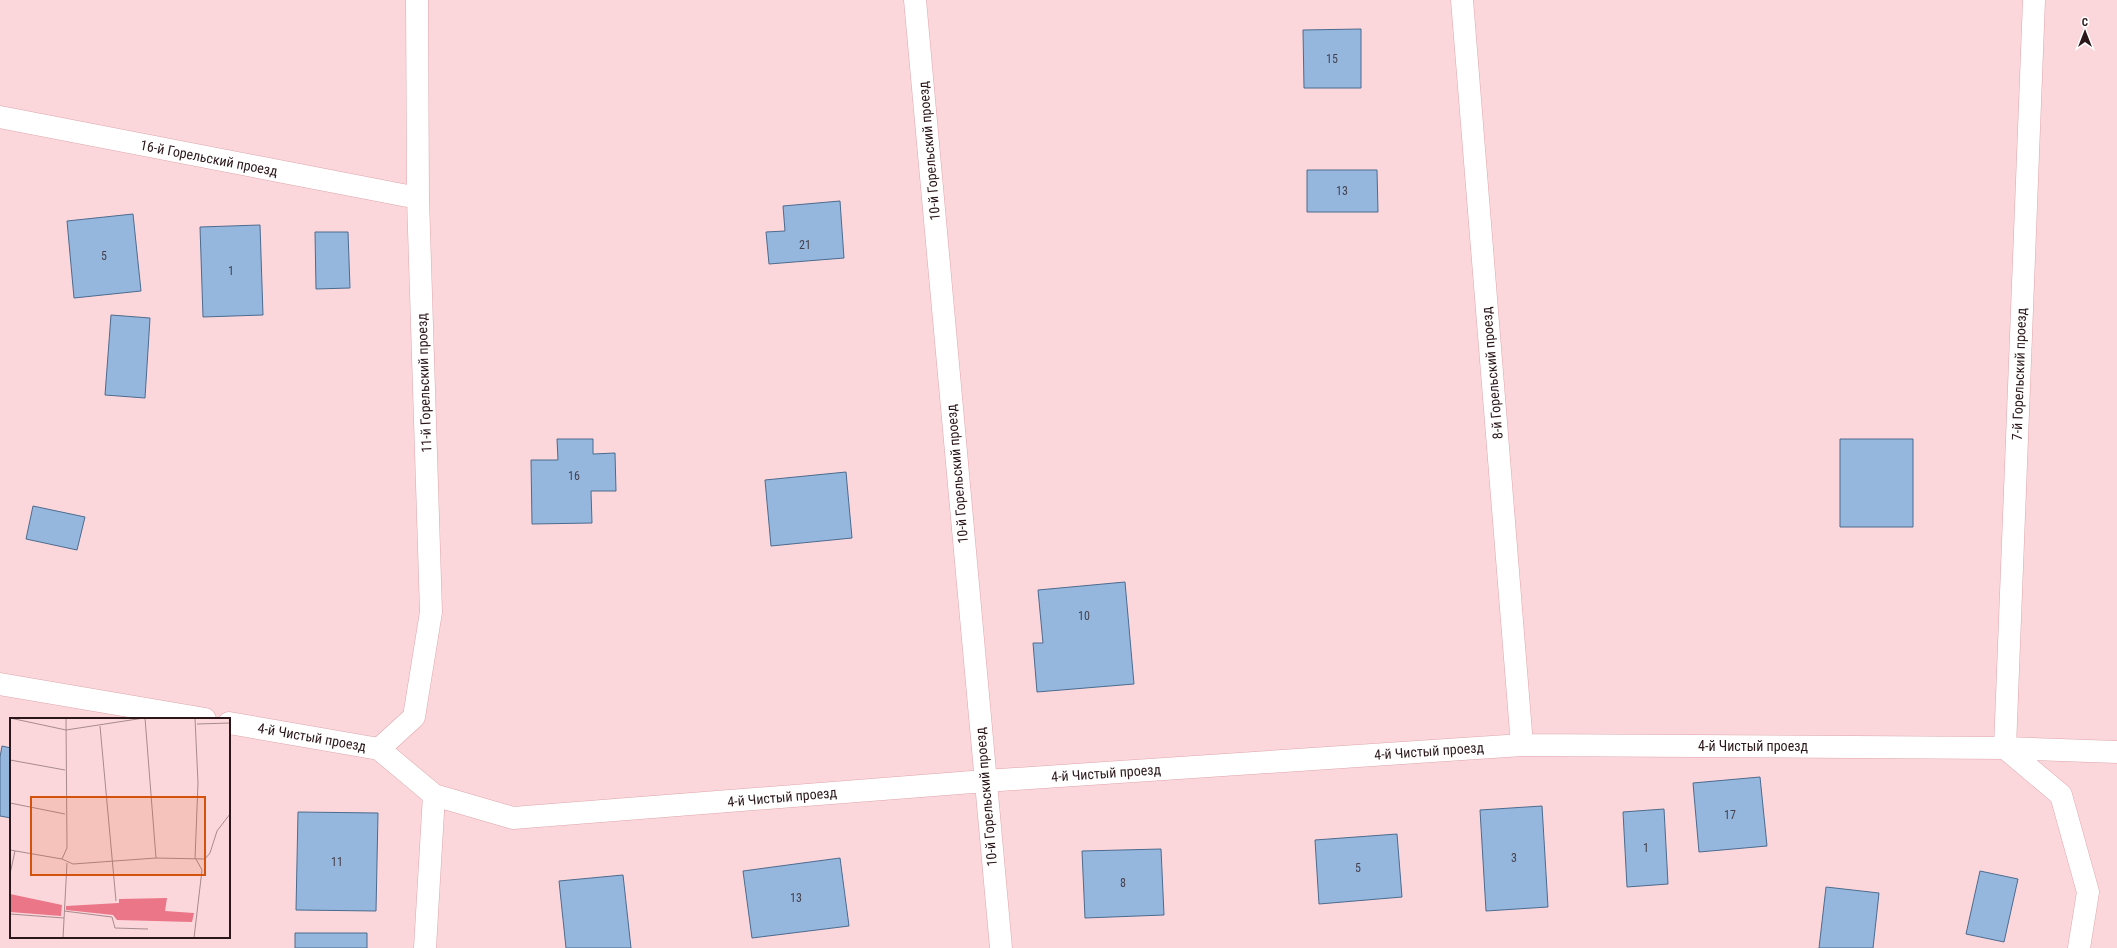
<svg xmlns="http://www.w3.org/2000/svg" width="2117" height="948" font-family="'Roboto Condensed',sans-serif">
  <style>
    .building { fill: #95b7de; stroke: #4c6b8e }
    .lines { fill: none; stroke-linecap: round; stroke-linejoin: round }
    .street-casing { stroke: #dea6ac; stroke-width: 23 }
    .street { stroke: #fff; stroke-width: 22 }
    .labels { text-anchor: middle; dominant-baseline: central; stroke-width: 3; stroke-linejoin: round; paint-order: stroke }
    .number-label { font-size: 12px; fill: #463f4b }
    .street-label { font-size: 14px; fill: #2b171a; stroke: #fff }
    .inset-road { fill: none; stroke: #a88a8e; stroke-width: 1 }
    .view { fill: #d5520d; fill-opacity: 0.15; stroke: #d5520d; stroke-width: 2 }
    .inset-edge { fill: none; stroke: #2b171a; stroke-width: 2 }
  </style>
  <rect width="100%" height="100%" fill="#fbd7db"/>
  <path class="building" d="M1361 29V88H1304L1303 30Z
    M1307 170H1377L1378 212H1307Z
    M840 201 844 258 769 264 766 232 785 231 783 206Z
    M133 214 141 291 74 298 67 221Z
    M260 225 263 315 203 317 200 227Z
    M315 232H348L350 288 316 289Z
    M111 315 150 318 145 398 105 395Z
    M557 439H593V454L615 453 616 491H591L592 523 532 524 531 460H558Z
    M1840 439H1913V527H1840Z
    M846 472 852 538 771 546 765 480Z
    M33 506 85 517 77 550 26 539Z
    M1125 582 1134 684 1037 692 1033 643H1043L1038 590Z
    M2 746 11 748V818L0 816V757Z
    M1760 777 1767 846 1699 852 1693 783Z
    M1542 806 1548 907 1486 911 1480 810Z
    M1664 809 1668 884 1627 887 1623 812Z
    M298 812 378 813 376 911 296 910Z
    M1397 834 1402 897 1319 904 1315 840Z
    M1161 849 1164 915 1085 918 1082 851Z
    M840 858 849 926 752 938 743 871Z
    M1980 871 2018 879 2004 942 1966 934Z
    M623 875 631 948H566L559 881Z
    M1826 887 1879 893 1873 948H1819Z
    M295 933H367V948H295Z"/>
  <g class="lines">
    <g class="street-casing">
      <path id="street" d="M915 0 1001 948
        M1462 0 1522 745
        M0 117 418 198
        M0 684 205 719
        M229 723 379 749 434 795 513 818 985 781 1522 745 2005 748 2117 752
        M2005 748 2034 0
        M2005 748 2061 795 2088 892 2079 948
        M379 749 414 717 431 612 418 198 417 0
        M425 948 434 795"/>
    </g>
    <use href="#street" class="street"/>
  </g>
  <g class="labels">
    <g class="number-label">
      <text x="1332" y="59">15</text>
      <text x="1342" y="191">13</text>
      <text x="805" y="245">21</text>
      <text x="104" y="256">5</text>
      <text x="231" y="271">1</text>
      <text x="574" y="476">16</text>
      <text x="1084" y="616">10</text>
      <text x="1730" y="815">17</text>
      <text x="1646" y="848">1</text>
      <text x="1514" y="858">3</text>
      <text x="337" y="862">11</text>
      <text x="1358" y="868">5</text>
      <text x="1123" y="883">8</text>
      <text x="796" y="898">13</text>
    </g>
    <g class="street-label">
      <text transform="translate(929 151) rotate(-95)">10-й Горельский проезд</text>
      <text transform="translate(209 158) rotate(11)">16-й Горельский проезд</text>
      <text transform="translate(1492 373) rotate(-95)">8-й Горельский проезд</text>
      <text transform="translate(2019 374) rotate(-88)">7-й Горельский проезд</text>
      <text transform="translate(424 383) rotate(-92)">11-й Горельский проезд</text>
      <text transform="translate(957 474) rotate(-95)">10-й Горельский проезд</text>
      <text transform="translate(312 737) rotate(10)">4-й Чистый проезд</text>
      <text x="1753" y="746">4-й Чистый проезд</text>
      <text transform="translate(1429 751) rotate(-4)">4-й Чистый проезд</text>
      <text transform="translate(1106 773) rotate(-4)">4-й Чистый проезд</text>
      <text transform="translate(782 797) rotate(-5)">4-й Чистый проезд</text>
      <text transform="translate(986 797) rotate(-95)">10-й Горельский проезд</text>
    </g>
  </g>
  <g transform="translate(10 718)">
    <rect width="220" height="220" fill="#fbd7db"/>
    <path d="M0 176 52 187 51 198 0 194ZM157 180 155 193 184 195 182 204 107 202 103 197 56 192V188L109 185V181Z" fill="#ea7688"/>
    <path class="inset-road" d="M0 0 56 12 134 0M135 0 146 140M185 0 188 65 185 141M187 6 220 5M90 8 106 183M0 42 55 52M0 85 55 96M0 132 52 141 63 146 146 140 195 141 200 135 207 113 220 96M52 141 57 130 56 0M0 156 5 133M54 193 102 199 105 210 138 211M0 196 54 200M53 220 57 145M184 220 192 152 186 141"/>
    <path class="view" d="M21 79H195V157H21Z"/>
    <rect width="220" height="220" class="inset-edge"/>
  </g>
  <g transform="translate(2085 32)" stroke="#ffffff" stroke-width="3" paint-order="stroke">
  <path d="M0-3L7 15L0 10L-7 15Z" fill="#2b171a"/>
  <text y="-6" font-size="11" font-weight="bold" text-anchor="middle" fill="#2b171a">С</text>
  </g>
</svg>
